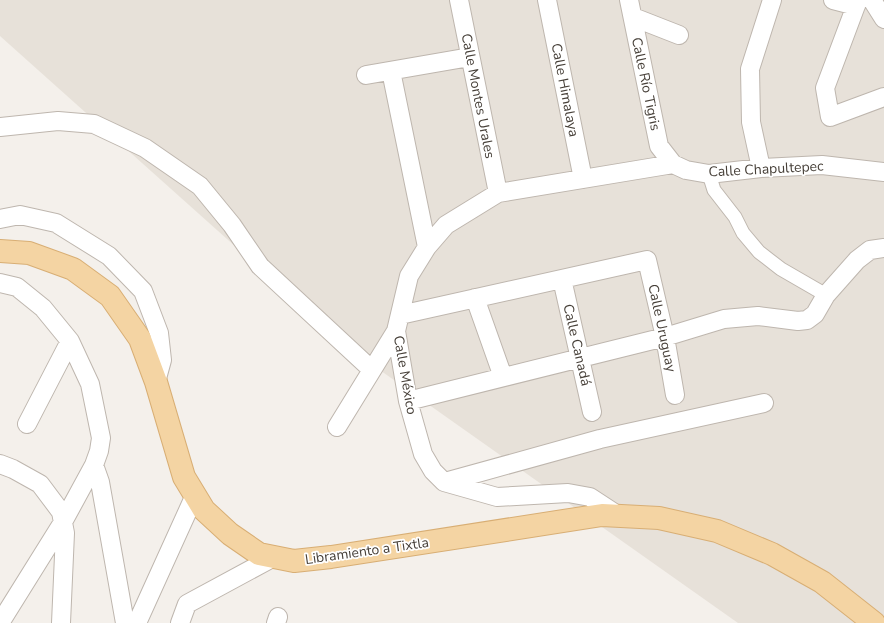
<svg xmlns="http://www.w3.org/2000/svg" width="884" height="623" font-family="'Nunito Sans',sans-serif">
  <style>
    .residential { fill: #e7e1d9 }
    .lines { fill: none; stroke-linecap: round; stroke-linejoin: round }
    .pedestrian-casing { stroke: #beb6ae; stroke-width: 15 }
    .minor-casing { stroke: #beb6ae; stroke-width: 20 }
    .primary-casing { stroke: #d8ae74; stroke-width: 24 }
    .pedestrian { stroke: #fff; stroke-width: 13 }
    .minor { stroke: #fff; stroke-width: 18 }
    .primary { stroke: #f4d4a3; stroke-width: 22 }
    .labels { text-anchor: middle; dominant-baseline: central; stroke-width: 3.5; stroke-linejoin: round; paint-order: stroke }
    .street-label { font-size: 14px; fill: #474039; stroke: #fff }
  </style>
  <rect width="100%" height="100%" fill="#f4f0eb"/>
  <path class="residential" d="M0 0H884V623H738L350 349 0 36Z"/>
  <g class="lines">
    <g class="pedestrian-casing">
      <path id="pedestrian" d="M709 174 714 190 735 217 743 233 759 252 781 269 826 295"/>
    </g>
    <g class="minor-casing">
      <path id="minor" d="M459 0 498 193
        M547 0 583 179
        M629 0 659 146 673 164 686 170 709 174 761 168 822 165 884 172
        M833 0 856 6
        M858 0 825 88 830 117 884 97
        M872 0 884 19
        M633 17 679 35
        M391 71 427 247
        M366 75 470 57
        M0 127 58 121 94 124 145 148 200 186 232 225 260 266 372 370
        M761 168 751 122 750 69 772 0
        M0 219 20 215 56 223 109 256 143 291 159 333 162 360 156 382
        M562 279 592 412
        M0 283 17 287 43 308 70 341 90 384 101 438 99 451 94 465 63 522 0 623
        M475 298 503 377
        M400 315 647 260 665 337 675 395
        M408 401 665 337 724 319 758 316 798 321 807 320 815 314 826 295 857 260 870 250 884 248
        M27 424 70 341
        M337 427 396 331
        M0 464 13 469 40 484 61 512 65 533 61 623
        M94 465 100 482 125 623
        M445 482 600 439 764 403
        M619 516 590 497 568 493 497 497 444 482 433 471 423 454 408 401 396 331 409 276 427 247 446 225 498 193 673 164
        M137 623 195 495
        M180 623 187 604 274 557
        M276 623 278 617"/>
    </g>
    <g class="primary-casing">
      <path id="primary" d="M0 251 29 253 73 269 110 296 140 339 156 382 184 477 204 510 230 534 259 554 294 561 331 557 602 515 659 518 717 531 772 554 822 582 874 623"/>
    </g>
    <use href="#pedestrian" class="pedestrian"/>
    <use href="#minor" class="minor"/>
    <use href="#primary" class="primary"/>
  </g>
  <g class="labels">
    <g class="street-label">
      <text transform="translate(646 84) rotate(78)">Calle Río Tigris</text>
      <text transform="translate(565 90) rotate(79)">Calle Himalaya</text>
      <text transform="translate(478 96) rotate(79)">Calle Montes Urales</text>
      <text transform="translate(766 169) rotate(-3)">Calle Chapultepec</text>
      <text transform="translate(662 328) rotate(78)">Calle Uruguay</text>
      <text transform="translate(577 345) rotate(77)">Calle Canadá</text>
      <text transform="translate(405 375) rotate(80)">Calle México</text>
      <text transform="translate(367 551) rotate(-8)">Libramiento a Tixtla</text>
    </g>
  </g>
</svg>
